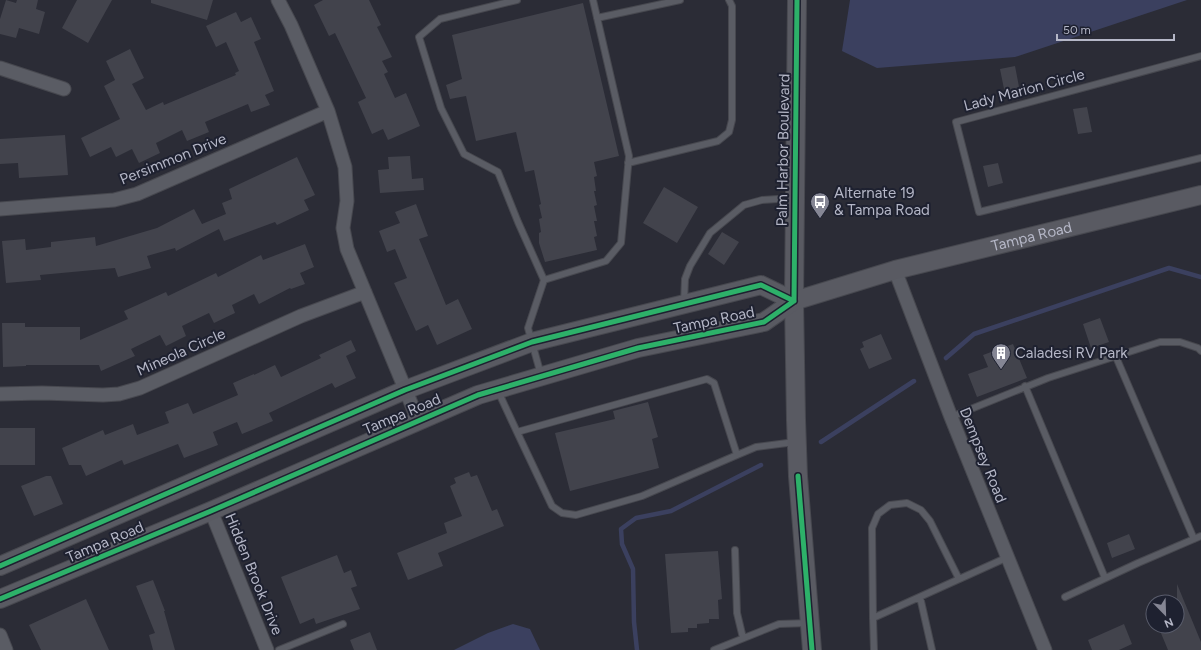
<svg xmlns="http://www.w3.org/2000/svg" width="1201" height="650" font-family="Figtree,sans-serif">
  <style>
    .water { fill: #3b405f }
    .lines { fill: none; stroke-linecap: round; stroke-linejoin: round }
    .stream { stroke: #3b405f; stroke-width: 4.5 }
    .building { fill: #42434c }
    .lane-casing { stroke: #47484f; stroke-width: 8 }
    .street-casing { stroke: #47484f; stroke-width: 15 }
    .secondary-casing { stroke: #47484f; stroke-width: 20 }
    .lane { stroke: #5a5c64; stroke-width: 6 }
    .street { stroke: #5a5c64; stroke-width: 13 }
    .secondary { stroke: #595a62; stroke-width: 18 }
    .cycleway-casing { stroke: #1e2130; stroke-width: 8 }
    .cycleway { stroke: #2db169; stroke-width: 5 }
    .labels { text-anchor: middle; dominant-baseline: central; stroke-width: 4; stroke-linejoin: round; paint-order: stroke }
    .street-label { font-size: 15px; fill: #b5b7c7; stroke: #1e2130 }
    .poi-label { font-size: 15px; fill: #b5b7c7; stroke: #1e2130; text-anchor: start }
  </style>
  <rect width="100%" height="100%" fill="#2b2c36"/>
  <path class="water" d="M850 0H1187L1015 57 877 68 842 51Z
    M513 624 530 629 540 650H454L488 633Z"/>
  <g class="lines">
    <path class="stream" d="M946 358 974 334 1169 268 1201 277
      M821 442 914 381
      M637 650 634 622 633 569 622 544 621 529 636 518 671 511 761 465"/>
  </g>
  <path class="building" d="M6 0 16 3 17 0H38L36 9 45 12 39 34 19 28 16 38 0 34V19Z
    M77 0H112L88 43 62 28Z
    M151 0H213L207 20 151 3Z
    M323 0H369L381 25 377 27 392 57 382 61 388 72 384 74 395 98 406 93 420 126 388 140 383 129 372 134 358 102 366 98 335 33 329 36 314 5Z
    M583 3 619 156 594 162 597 176 594 177 596 191H594L597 205 594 206 597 221H594L597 236 594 237 597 250 545 262 539 243V233L541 232 539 219 542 218 539 205 541 204 534 170 525 172 516 132 476 141 466 96 450 99 446 85 462 79 452 35Z
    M236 12 241 22 251 17 261 39 254 42 274 91 265 95 270 105 251 112 248 104 205 122 209 132 187 141 182 130 156 143 160 153 139 163 132 149 116 157 111 147 90 157 81 138 120 119 104 86 115 80 106 61 130 49 144 78 132 84 146 110 163 102 164 105 236 75 235 73 239 71 226 42 216 47 206 26Z
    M1015 66 1020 92 1005 94 1000 69Z
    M1087 107 1092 132 1078 134 1073 109Z
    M65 135 68 175 19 178 18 163 0 164V139Z
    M410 156 412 179 423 178 424 190 380 193 378 170 389 169 388 157Z
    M297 157 315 195 304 200 309 210 277 225 275 222 224 241 219 229 176 251 175 248 147 256 151 268 118 277 115 268 40 275 41 280 6 283 2 241 25 239 26 250 51 247V242L95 237 96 246 157 228 194 209 202 224 226 214 222 203 232 199 229 189Z
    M998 163 1003 183 988 187 983 166Z
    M664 187 698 207 677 243 643 223Z
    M416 204 428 236 419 239 446 305 458 299 472 329 437 345 428 325 416 331 394 283 407 278 395 249 387 252 379 231 400 223 395 212Z
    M722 232 739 242 724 265 708 254Z
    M305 244 314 267 300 273 305 284 291 289 290 288 259 304 254 294 232 305 235 313 214 323 209 313 182 326 186 336 166 346 160 335 131 349 135 356 101 371 99 365H26V366L3 367 2 323H25V327H80V340L128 319 124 311 166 292 168 296 216 273 218 277 261 255 263 260Z
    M1100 318 1109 342 1091 348 1083 324Z
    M881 334 892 359 869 369 860 349 864 347 862 342Z
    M351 340 356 351 346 356 356 378 335 388 332 383 269 413 273 421 242 434 237 422 213 432 218 445 184 458 178 444 124 465 122 460 86 476 81 465H69L62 448 103 430 105 435 133 424 137 435 169 423 165 412 188 403 193 414 238 395 233 383 254 374V375L275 365 281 377 321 358 319 355Z
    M1013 344 1027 378 977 397 968 374 988 367 983 355Z
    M648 402 658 437 652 439 659 468 570 491 555 433 615 419 613 411Z
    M0 428H35V465H0Z
    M469 472 471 477 477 475 492 511 497 509 504 526 438 553 443 566 408 580 397 553 447 533 444 523 462 516 450 486 456 483 454 478Z
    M46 476H51L63 504 34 516 21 486Z
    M1129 534 1135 549 1112 558 1107 543Z
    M718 551 722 599 718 600 719 619H709V623L697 624V628H688V632L671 633 665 554Z
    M337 555 344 573 351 570 357 586 351 588 360 609 316 624 314 618 300 624 281 577Z
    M153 580 165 611H164L175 650H153L149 635 155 633 136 586Z
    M1177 584 1201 642V650H1168L1158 626H1177Z
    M86 599 109 650H41L29 625Z
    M1124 624 1132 644 1119 650H1092L1088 640Z
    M370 632 377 650H354L350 640Z"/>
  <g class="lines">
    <g class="lane-casing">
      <path id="lane" d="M517 0 440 19 419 37 441 108 464 154 498 172 518 222 544 280 528 328 541 375
        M597 18 680 0
        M1201 56 956 122 979 212 1201 158
        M628 163 718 141 729 132 732 120V6L729 0
        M544 280 606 261 621 243 629 156 593 0
        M684 303 685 279 690 266 710 233 744 205 762 200 793 198
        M1116 357 1194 539
        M1025 386 1105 578
        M498 391 517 432 707 379 714 383 737 455 756 447 795 442
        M951 417 1048 378 1160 342H1180L1198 348 1201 351
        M517 432 552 506 562 513 576 515 642 496 737 455
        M735 550 737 613 743 638
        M920 597 932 650
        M1065 597 1138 563 1201 536
        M873 618 872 528 878 514 890 505 907 503 921 510 930 521 959 579
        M279 650 343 624
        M714 650 779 624 809 623
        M874 650 873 618 1008 557"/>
    </g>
    <g class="street-casing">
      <path id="street" d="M278 0 291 25 328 111 345 167 347 201 343 228 347 249 418 420
        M0 68 64 89
        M0 209 114 200 137 194 328 111
        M895 270 951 417 1045 650
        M0 394 42 393 103 395 119 394 140 388 301 316 365 292
        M211 511 267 650
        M0 635 6 650"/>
    </g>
    <g class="secondary-casing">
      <g id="secondary">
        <path d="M797 0 794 301 796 420 798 476 812 650"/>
        <path d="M0 566 405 390 532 342 761 285 794 301"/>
        <path id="s1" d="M0 599 211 511 478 395 638 348 764 322 794 301 895 270 1201 195"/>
      </g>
    </g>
    <use href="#lane" class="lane"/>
    <use href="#street" class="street"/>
    <use href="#secondary" class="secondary"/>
    <g class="cycleway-casing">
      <path id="cycleway" d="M794 301 797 0
        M798 476 812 650
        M0 566 405 390 532 342 761 285 794 301
        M0 599 211 511 478 395 638 348 764 322 794 301"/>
    </g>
    <use href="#cycleway" class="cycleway"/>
  </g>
  <defs>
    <g id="bus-pin" transform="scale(1)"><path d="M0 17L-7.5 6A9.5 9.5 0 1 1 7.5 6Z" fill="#858694" stroke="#1e2130"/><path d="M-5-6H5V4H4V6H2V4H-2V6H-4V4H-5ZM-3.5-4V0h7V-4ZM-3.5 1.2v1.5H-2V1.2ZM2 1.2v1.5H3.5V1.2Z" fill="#fff"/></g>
    <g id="building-pin" transform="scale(1)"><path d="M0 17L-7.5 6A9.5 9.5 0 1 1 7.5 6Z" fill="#858694" stroke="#1e2130"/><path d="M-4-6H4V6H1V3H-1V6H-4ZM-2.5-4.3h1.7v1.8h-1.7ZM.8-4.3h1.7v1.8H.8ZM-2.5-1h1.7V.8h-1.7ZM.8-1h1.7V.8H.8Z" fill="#fff"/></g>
  </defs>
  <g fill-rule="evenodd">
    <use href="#bus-pin" x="820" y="202"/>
    <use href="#building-pin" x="1001" y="353"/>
  </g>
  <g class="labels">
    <g class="street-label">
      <text transform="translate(1024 90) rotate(-15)">Lady Marion Circle</text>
      <text transform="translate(783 150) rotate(-89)">Palm Harbor Boulevard</text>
      <text transform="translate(173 159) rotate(-22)">Persimmon Drive</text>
      <text stroke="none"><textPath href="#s1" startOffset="1098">Tampa Road</textPath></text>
      <text transform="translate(714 320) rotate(-12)">Tampa Road</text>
      <text transform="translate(181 352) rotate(-24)">Mineola Circle</text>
      <text transform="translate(402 414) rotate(-23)">Tampa Road</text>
      <text transform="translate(983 455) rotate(68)">Dempsey Road</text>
      <text transform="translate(105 542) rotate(-23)">Tampa Road</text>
      <text transform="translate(254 574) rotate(68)">Hidden Brook Drive</text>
    </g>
    <g class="poi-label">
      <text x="834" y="193">Alternate 19<tspan x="834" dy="17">&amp; Tampa Road</tspan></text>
      <text x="1015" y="353">Caladesi RV Park</text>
    </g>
  </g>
  <g transform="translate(1165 614) rotate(157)"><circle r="19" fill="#1e2130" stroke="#5a5d6c"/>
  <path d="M0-3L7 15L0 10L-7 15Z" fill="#858694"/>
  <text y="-6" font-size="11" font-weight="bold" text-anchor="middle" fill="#b5b7c7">N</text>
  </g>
  <path d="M1057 34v6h117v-6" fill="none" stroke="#b5b7c7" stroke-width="2"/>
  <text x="1063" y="34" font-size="12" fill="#b5b7c7" stroke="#1e2130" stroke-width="3" paint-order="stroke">50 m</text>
</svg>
